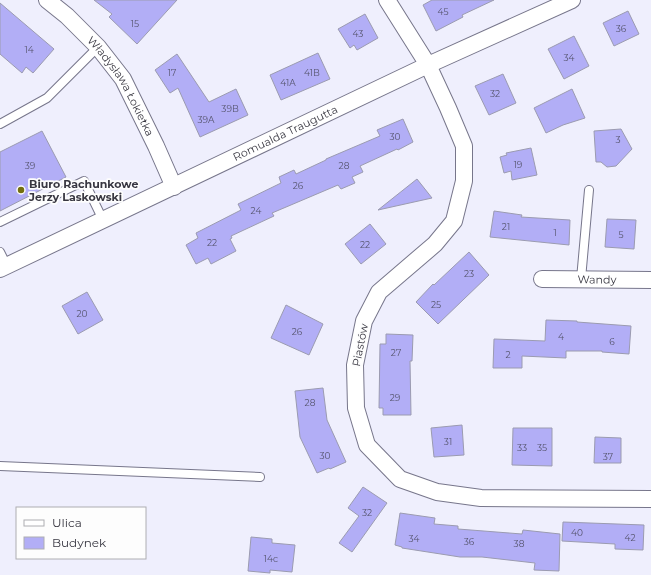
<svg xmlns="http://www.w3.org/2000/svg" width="651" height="575" font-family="Montserrat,sans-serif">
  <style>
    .building { fill: #b2aef6; stroke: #9b9bb0 }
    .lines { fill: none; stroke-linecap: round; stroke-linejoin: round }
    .service-casing { stroke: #77768b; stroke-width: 10 }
    .minor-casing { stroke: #77768b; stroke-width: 18 }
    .service { stroke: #fff; stroke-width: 8 }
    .minor { stroke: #fff; stroke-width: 16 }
    .poi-dot { fill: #736f0f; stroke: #fdfdfd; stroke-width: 1.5 }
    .labels { text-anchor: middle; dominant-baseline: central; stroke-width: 3.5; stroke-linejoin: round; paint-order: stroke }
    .number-label { font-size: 9px; fill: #56556e }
    .street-label { font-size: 11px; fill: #383741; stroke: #fdfdfd }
    .poi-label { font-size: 11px; font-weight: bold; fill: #383741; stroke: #fdfdfd; text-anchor: start }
  </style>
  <rect width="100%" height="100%" fill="#efeffd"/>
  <path class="building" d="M94 0H177L137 44 109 17 112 14Z
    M432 0H494L462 15 463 17 436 31 423 5Z
    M0 3 54 49 33 73 26 67 22 73 0 54Z
    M628 11 639 34 614 46 603 23Z
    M365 14 378 38 357 50 354 45 350 48 338 29Z
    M574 36 589 66 564 79 548 49Z
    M318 53 330 79 281 100 270 75Z
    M177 54 209 102 236 89 248 115 200 137 178 88 170 93 155 70Z
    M503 74 516 103 489 115 475 86Z
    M572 89 585 118 563 125 546 133 534 108Z
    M403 119 413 142 398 150 397 149 360 166 363 172 352 177 355 183 341 189 338 185 272 213 274 216 231 236 232 238 230 239 236 251 211 264 208 258 196 264 186 245 198 238 196 233 241 210 238 204 281 183 279 177 294 170 296 174 326 160V159L380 136 377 130Z
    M621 129 632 149 616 166 607 167 601 162H596L594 131Z
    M42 131 66 177 0 211V152Z
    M531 148 537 175 512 180 511 171 504 173 500 157 507 155 506 153Z
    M417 179 432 198 378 210Z
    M494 211 522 215 521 217 570 220 569 245 490 237Z
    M607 219 636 220 634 249 605 247Z
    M370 224 386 244 361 264 345 244Z
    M469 252 489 275 438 324 416 302 433 284 434 285Z
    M87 292 103 320 78 334 62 306Z
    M286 305 323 324 309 355 271 338Z
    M546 320 577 321V322L631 326 629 354 602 352V351H566V358L522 356V368H493L494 339 545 341Z
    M386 334 413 335 412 361H410L411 415H383V408H379L380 344H386Z
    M323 388 327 420 346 462 330 469 329 468 317 473 300 437 295 391Z
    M462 425 464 455 434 457 431 428Z
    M513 428H552V466L512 465Z
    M595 437 621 438V463H594Z
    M363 487 387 503 352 552 339 543 359 516 348 508Z
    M400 513 435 518 434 524 458 526V529L522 534 523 530 560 534 559 571 534 570 535 563 482 557H460L402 548V547L395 545Z
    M563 522 644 525 643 550 615 549V544L562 541Z
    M251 537 272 539V543L295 545 292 572 270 570V573L248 571Z"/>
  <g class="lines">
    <g class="service-casing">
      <path id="service" d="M0 124 47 98 98 47
        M0 222 84 181 103 220
        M0 252 7 266
        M581 279 589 190
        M0 466 260 477"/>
    </g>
    <g class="minor-casing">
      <g id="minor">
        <path id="s1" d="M47 0 67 16 98 47 123 79 156 146 174 187"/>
        <path d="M387 0 428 65 448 108 464 146V181L454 221 435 244 379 292 364 321 355 365 356 408 367 445 400 479 437 492 481 498 651 499"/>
        <path id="s2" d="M0 269 428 65 572 0"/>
        <path id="s3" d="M542 279 651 280"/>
      </g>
    </g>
    <use href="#service" class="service"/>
    <use href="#minor" class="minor"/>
  </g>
  <circle class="poi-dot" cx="21" cy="190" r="4"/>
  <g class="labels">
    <g class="number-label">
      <text x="443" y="11">45</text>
      <text x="135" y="23">15</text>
      <text x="621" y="28">36</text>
      <text x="358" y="33">43</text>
      <text x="29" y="49">14</text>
      <text x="569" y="57">34</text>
      <text x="172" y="72">17</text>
      <text x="312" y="72">41B</text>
      <text x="288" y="82">41A</text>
      <text x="495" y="93">32</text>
      <text x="230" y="108">39B</text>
      <text x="206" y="119">39A</text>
      <text x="395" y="136">30</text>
      <text x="618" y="139">3</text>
      <text x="518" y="164">19</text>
      <text x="30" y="165">39</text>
      <text x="344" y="165">28</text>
      <text x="298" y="185">26</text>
      <text x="256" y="210">24</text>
      <text x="506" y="226">21</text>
      <text x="555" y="232">1</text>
      <text x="621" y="234">5</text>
      <text x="212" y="242">22</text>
      <text x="365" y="244">22</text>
      <text x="469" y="273">23</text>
      <text x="436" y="304">25</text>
      <text x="82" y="313">20</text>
      <text x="297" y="331">26</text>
      <text x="561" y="336">4</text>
      <text x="612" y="341">6</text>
      <text x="396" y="352">27</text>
      <text x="508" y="354">2</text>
      <text x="395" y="397">29</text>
      <text x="310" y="402">28</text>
      <text x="448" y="441">31</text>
      <text x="522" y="447">33</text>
      <text x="542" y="447">35</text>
      <text x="325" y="455">30</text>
      <text x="608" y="456">37</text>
      <text x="367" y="512">32</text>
      <text x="577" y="532">40</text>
      <text x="630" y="537">42</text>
      <text x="414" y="538">34</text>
      <text x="469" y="541">36</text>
      <text x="519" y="543">38</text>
      <text x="271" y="558">14c</text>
    </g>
    <g class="street-label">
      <text stroke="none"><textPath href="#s1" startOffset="115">Władysława Łokietka</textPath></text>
      <text stroke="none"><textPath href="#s2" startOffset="316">Romualda Traugutta</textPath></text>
      <text stroke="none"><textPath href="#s3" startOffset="55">Wandy</textPath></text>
      <text transform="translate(360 345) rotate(-79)">Piastów</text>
    </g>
    <g class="poi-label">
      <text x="29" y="184">Biuro Rachunkowe<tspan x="29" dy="13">Jerzy Laskowski</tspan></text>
    </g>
  </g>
  <rect x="16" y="507" width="130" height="52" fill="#fdfdfd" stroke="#aeaeb2"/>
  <rect x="24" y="520" width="20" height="6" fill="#ffffff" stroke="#aeaeb2"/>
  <text x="52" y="527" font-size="12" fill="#383741">Ulica</text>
  <rect x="24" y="537" width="20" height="12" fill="#b2aef6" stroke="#aeaeb2"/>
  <text x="52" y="547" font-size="12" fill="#383741">Budynek</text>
</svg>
